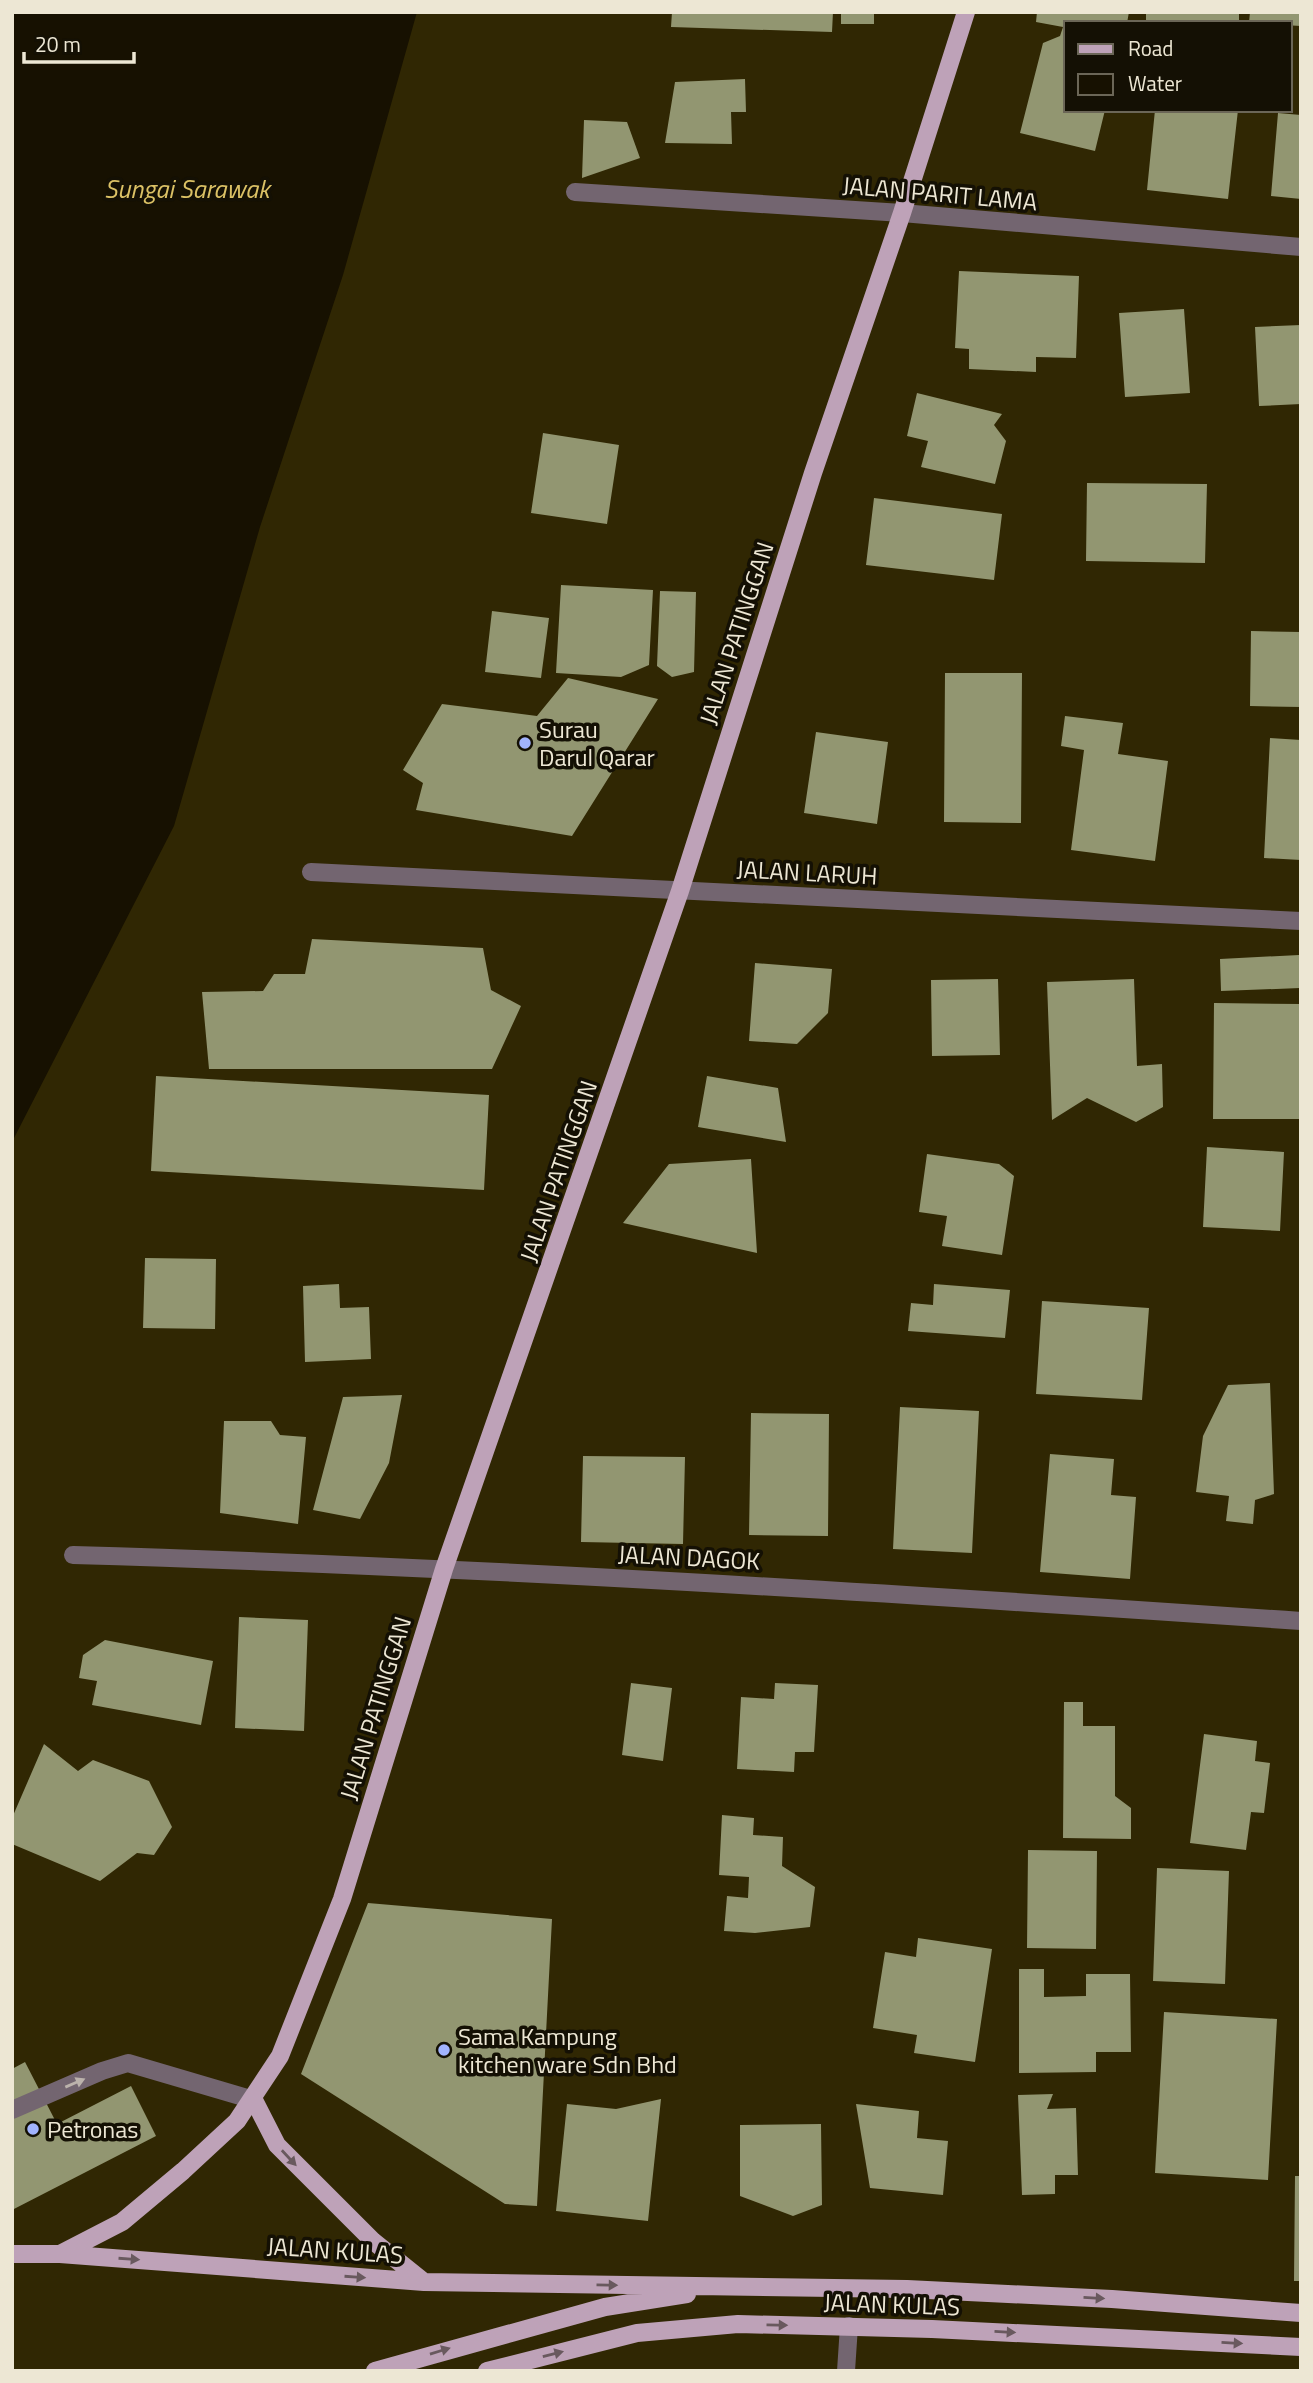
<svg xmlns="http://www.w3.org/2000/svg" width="1313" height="2383" font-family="'Titillium Web',sans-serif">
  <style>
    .water { fill: #171101 }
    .building { fill: #929671 }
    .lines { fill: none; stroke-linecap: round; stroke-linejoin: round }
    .minor { stroke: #736570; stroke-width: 18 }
    .major { stroke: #bea2b8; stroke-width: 18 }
    .oneway { fill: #bcb3ac }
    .oneway2 { fill: #69595e }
    .poi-dot { fill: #a1b3fd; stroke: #141004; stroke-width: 2.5 }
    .labels { text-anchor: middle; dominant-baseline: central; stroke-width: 7; stroke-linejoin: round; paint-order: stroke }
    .street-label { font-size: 24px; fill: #ede7d4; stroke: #141004 }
    .poi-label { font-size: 24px; fill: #ede7d4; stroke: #141004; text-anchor: start }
    .water-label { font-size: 26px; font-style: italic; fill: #dbc165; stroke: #141004 }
  </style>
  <rect width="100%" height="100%" fill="#302703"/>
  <path class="water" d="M12 12H417L343 275 260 527 174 826 12 1142Z"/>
  <path class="building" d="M672 12H833L832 32 671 27Z
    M841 12H874V24H841Z
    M1037 12H1129L1127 23H1066V110H1105L1095 151 1020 133 1043 43 1060 36 1063 27 1036 22Z
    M1146 12H1239V23H1146Z
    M1250 12H1301V26L1249 23Z
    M745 79 746 112H731L732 144 665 143 675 82Z
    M1155 110H1238L1228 199 1147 190Z
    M1278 113 1301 115V199L1271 196Z
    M584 120 627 122 640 158 582 178Z
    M959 271 1079 276 1076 358 1036 357V372L969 369V349L955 348Z
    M1184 309 1190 393 1125 397 1119 313Z
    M1301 325V404L1259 406 1255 327Z
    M917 393 1002 414 994 425 1006 441 995 484 921 467 928 441 907 436Z
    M543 433 619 445 607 524 531 513Z
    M1087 483 1207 484 1205 563 1086 561Z
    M874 498 1002 514 994 580 866 565Z
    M561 585 653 590 649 665 621 677 556 673Z
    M660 591 696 592 694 672 672 677 657 666Z
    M492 611 549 618 541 678 485 672Z
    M1251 631 1301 632V707L1250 706Z
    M945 673H1022L1021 823 944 822Z
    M568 678 658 699 572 836 416 810 423 783 403 770 442 704 537 716Z
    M1065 716 1123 723 1118 754 1168 761 1155 861 1071 850 1084 750 1061 746Z
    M816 732 888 742 877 824 804 813Z
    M1270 738 1301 740V860L1264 858Z
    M312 939 483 948 491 990 521 1006 492 1069H209L202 992 263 991 274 974H305Z
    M1299 955 1300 988 1221 991 1220 959Z
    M755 963 832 969 828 1013 797 1044 749 1041Z
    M998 979 1000 1055 932 1056 931 980Z
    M1134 979 1137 1066 1162 1064 1163 1107 1136 1122 1087 1098 1052 1120 1047 982Z
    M1214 1003 1301 1004V1119H1213Z
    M156 1076 489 1095 484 1190 151 1171Z
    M707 1076 778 1088 786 1142 698 1127Z
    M1207 1147 1284 1152 1280 1231 1203 1227Z
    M927 1154 999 1164 1014 1176 1002 1255 942 1246 947 1216 919 1212Z
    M751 1159 757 1253 623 1223 669 1164Z
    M145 1258 216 1259 215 1329 143 1328Z
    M339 1284 340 1308 369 1307 371 1359 305 1362 303 1286Z
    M934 1284 1010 1290 1005 1338 908 1331 911 1303 933 1305Z
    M1042 1301 1149 1308 1142 1400 1036 1394Z
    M1270 1383 1274 1494 1255 1500 1253 1524 1226 1521 1229 1496 1196 1492 1203 1436 1228 1385Z
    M402 1395 389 1463 360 1519 313 1510 343 1397Z
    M900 1407 979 1411 972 1553 893 1549Z
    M751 1413 829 1414 828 1536 749 1535Z
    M224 1421H271L280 1435 306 1437 298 1524 220 1513Z
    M1050 1454 1114 1459 1111 1495 1136 1497 1130 1579 1040 1572Z
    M583 1456 685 1457 683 1544 581 1542Z
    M239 1617 308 1620 304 1731 235 1728Z
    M105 1640 213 1661 201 1725 92 1705 97 1681 79 1678 83 1655Z
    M631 1683 672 1688 663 1761 622 1755Z
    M775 1683 818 1685 814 1752H795L794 1772 737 1769 741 1697 774 1699Z
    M1064 1702H1083V1726H1115V1796L1131 1808V1839L1063 1838Z
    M1204 1734 1257 1741 1255 1761 1270 1763 1264 1813 1251 1812 1246 1850 1190 1843Z
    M44 1744 78 1771 93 1760 149 1781 172 1827 154 1855 137 1853 100 1881 12 1844V1818Z
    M722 1815 754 1818 753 1835 783 1837 782 1866 815 1887 810 1927 755 1933 724 1931 727 1896 748 1898 749 1877 719 1875Z
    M1028 1850 1097 1851 1096 1949 1027 1948Z
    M1157 1868 1229 1871 1225 1984 1153 1981Z
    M368 1903 552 1919 537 2206 505 2204 301 2074Z
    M918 1938 992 1949 975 2062 914 2053 917 2035 873 2028 885 1952 916 1957Z
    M1019 1969H1044V1997L1086 1996V1974H1130L1131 2052H1096V2072L1019 2073Z
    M1164 2012 1277 2019 1268 2180 1155 2173Z
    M25 2062 57 2124 131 2086 156 2136 12 2210V2069Z
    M1053 2094 1047 2109 1076 2108 1078 2175H1055V2194L1022 2195 1018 2095Z
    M661 2099 648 2221 556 2211 567 2104 616 2109Z
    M856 2104 919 2111 917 2138 948 2141 943 2195 870 2188Z
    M821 2124 822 2205 793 2216 740 2196V2125Z
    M1295 2176H1301V2281H1294Z"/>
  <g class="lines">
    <path class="minor" d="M575 192 902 213 1301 247
      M311 872 1301 921
      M73 1555C483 1567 892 1593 1301 1621
      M12 2110 102 2071 128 2063 254 2100
      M846 2371 849 2326"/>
    <path class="major" d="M254 2100 277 2145 373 2241 424 2282
      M12 2254H60L424 2282 907 2289 1112 2299 1301 2313
      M60 2254 122 2222 183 2171 237 2121 280 2056 342 1899 444 1569 680 891 813 473 902 213 966 12
      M375 2371 605 2307 687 2294
      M487 2371 637 2333 738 2324 932 2329 1301 2347"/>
  </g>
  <defs><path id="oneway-solid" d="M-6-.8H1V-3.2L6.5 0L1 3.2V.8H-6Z" transform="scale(1.75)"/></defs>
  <use class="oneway" href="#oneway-solid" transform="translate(75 2083) rotate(-23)"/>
  <g class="oneway2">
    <use href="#oneway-solid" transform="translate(289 2158) rotate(47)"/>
    <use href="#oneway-solid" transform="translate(129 2259) rotate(4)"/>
    <use href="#oneway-solid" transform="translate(355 2277) rotate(4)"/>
    <use href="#oneway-solid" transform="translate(607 2285) rotate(1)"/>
    <use href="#oneway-solid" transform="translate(1094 2298) rotate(3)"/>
    <use href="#oneway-solid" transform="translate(777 2325) rotate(1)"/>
    <use href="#oneway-solid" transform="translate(1005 2332) rotate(3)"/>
    <use href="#oneway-solid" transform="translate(1232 2343) rotate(3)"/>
    <use href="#oneway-solid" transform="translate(440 2351) rotate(-17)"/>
    <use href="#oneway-solid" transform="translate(553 2354) rotate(-14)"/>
  </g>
  <g class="poi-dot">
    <circle cx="525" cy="743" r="7"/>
    <circle cx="444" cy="2050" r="7"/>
    <circle cx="33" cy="2129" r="7"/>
  </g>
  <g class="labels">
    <g class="street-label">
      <text transform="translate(940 193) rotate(5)">JALAN PARIT LAMA</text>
      <text transform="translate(736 633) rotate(-72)">JALAN PATINGGAN</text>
      <text transform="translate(807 872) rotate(3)">JALAN LARUH</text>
      <text transform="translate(558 1171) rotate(-71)">JALAN PATINGGAN</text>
      <text transform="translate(689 1557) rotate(3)">JALAN DAGOK</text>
      <text transform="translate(375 1708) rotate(-73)">JALAN PATINGGAN</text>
      <text transform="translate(335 2250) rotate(4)">JALAN KULAS</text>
      <text transform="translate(892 2304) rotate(2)">JALAN KULAS</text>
    </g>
    <g class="poi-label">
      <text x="539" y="729">Surau<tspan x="539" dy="28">Darul Qarar</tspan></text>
      <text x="458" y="2036">Sama Kampung<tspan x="458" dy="28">kitchen ware Sdn Bhd</tspan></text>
      <text x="47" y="2129">Petronas</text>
    </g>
    <g class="water-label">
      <text x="187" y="188">Sungai Sarawak</text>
    </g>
  </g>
  <rect width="1313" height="2383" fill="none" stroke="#ede7d4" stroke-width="28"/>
  <rect x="1064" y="21" width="228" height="91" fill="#141004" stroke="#6b6657" stroke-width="2"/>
  <rect x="1078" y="44" width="35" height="10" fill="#bea2b8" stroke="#6b6657" stroke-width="2"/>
  <text x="1128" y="56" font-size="21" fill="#ede7d4">Road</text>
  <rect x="1078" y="74" width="35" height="21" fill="#171101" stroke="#6b6657" stroke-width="2"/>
  <text x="1128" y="91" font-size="21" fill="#ede7d4">Water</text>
  <path d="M24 52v10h110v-10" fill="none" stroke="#ede7d4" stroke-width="3.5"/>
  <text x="35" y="52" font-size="21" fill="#ede7d4" stroke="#141004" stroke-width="5" paint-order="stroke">20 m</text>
</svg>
